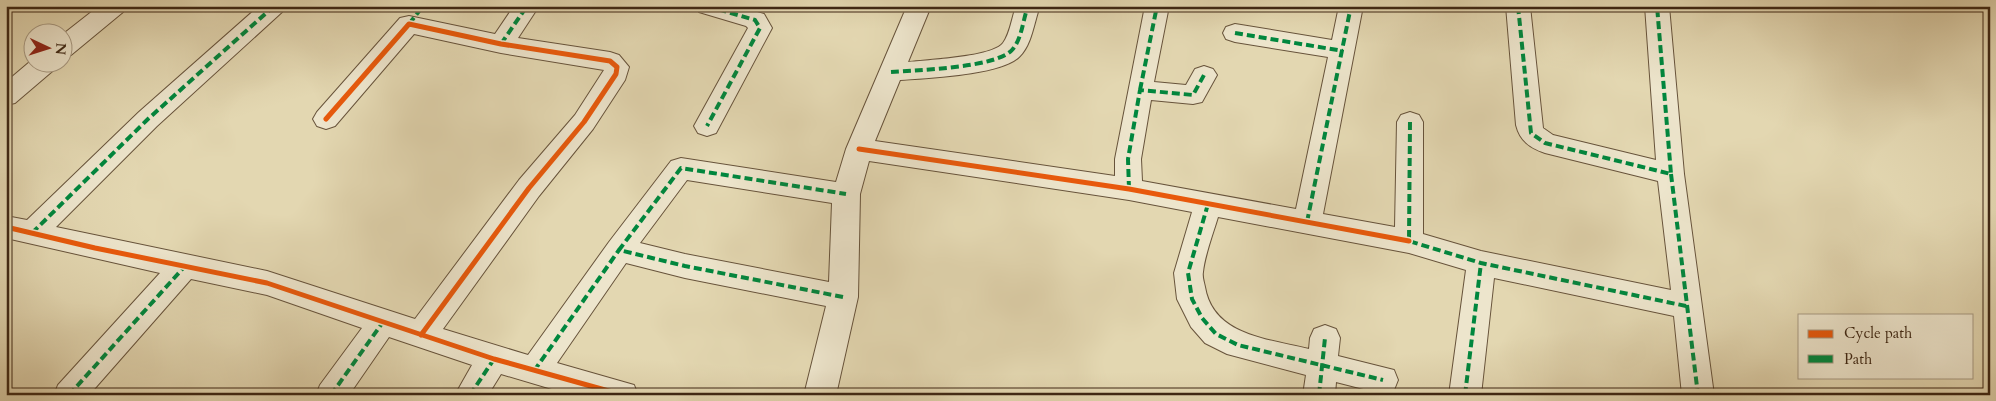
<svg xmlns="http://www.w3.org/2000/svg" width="1996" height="401" font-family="Cardo,serif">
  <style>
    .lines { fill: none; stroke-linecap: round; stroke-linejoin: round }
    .minor-casing { stroke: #67533b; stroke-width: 2 }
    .minor { fill: #ede5cc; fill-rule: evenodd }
    .quiet { stroke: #00873e; stroke-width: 4; stroke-dasharray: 8 4; stroke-linecap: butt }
    .cycleway-casing { stroke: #ede5cc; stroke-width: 8 }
    .cycleway { stroke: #e8590c; stroke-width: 5 }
  </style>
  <rect width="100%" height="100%" fill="#e3d7b1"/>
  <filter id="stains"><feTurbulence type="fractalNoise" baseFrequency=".004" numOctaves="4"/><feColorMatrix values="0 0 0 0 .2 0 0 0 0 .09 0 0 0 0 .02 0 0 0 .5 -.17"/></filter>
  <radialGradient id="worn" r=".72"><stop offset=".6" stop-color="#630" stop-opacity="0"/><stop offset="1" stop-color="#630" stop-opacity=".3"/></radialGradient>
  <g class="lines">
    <g class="minor-casing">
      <path id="minor" d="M99 6H127L123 12 71 55 62 58V35Z
        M259 6H286L282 12 157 126 56 227 267 271 415 319 519 180 575 115 604 70 501 53 414 34 335 126 326 129 317 126 313 119 317 112 400 18 409 16 495 34 514 6H539L518 38 610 52 619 55 629 67 625 80 593 129 539 196 443 329 528 355 609 242 671 161 681 158 836 182 846 149 907 6H931L908 62C926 60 993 57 1003 43 1010 34 1012 17 1016 6H1040C1034 22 1032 44 1020 56 1003 75 926 78 900 80L875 141 1115 176V159L1145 6H1169L1154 82 1186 85 1195 69 1204 66 1213 69 1217 75 1202 102 1193 104 1151 100 1141 159 1142 181 1296 209 1328 57 1235 42 1226 39 1223 33 1226 27 1235 24 1332 40 1339 6H1363L1323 214 1395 227 1397 122 1401 115 1410 112 1419 115 1423 122V234L1481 251 1671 290 1658 181 1545 153C1530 148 1520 141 1516 125L1506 6H1530L1543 128 1553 135 1656 160 1645 6H1669L1684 174 1714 395H1682L1674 316 1494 278 1481 395H1449L1466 270 1409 253 1218 217C1213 234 1205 254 1203 272 1202 277 1204 282 1205 287 1213 336 1269 339 1309 349L1310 338 1314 329 1325 325 1336 329 1340 338 1338 356 1394 370 1398 380 1394 390 1383 394 1336 382 1335 395H1303L1306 375 1227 354 1205 343 1191 327 1177 299 1174 273 1192 212 1129 200 869 161 860 194 858 297 836 395H804L826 306 685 278 626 263 557 363 634 385 638 395H572L501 374 488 395H455L472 365 389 337 349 395H316L320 385 362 328 267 295 191 279 89 395H54L58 385 160 273 6 238V216L27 220 139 112ZM687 180 832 203 829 282 685 254 640 243Z
        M695 6H737L764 14 772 28 716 133 707 136 698 133 694 126 748 28 746 26 699 12Z
        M32 60V62H59L56 68 15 103 6 105V82Z"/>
    </g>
    <use href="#minor" class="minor"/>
    <path class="quiet" d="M707 6 755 20 760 28 707 126
      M1518 6 1531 133 1545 143 1671 174 1657 6
      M409 24 423 6
      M1235 33 1343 51
      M501 44 527 6
      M891 72C916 70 996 68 1012 50 1022 39 1023 19 1028 6
      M1140 90 1157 6
      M1410 122 1409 241 1481 263 1686 306
      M1671 174 1698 395
      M1129 189 1128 159 1140 90 1193 95 1204 75
      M1208 204 1188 273 1192 299 1202 318 1216 334 1238 345 1383 380
      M1307 222 1351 6
      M32 233 148 119 274 6
      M843 297 685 266 619 250 681 168 846 194
      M534 371 619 250
      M69 395 185 266
      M331 395 383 322
      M470 395 494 359
      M1319 395 1325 338
      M1465 395 1481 263"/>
    <g class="cycleway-casing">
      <path id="cycleway" d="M326 119 409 24 501 44 610 61 617 67 616 74 584 122 529 188 421 335
        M859 149 1129 189 1409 241
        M6 227 95 248 267 283 494 359 623 395"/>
    </g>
    <use href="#cycleway" class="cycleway"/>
  </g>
  <rect width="1996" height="401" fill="none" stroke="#e3d7b1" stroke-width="25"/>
  <rect x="8" y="8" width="1981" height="386" fill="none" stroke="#3e2714" stroke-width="2.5"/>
  <rect x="12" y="12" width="1971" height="376" fill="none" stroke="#3e2714"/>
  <rect x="1798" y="314" width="175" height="65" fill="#ede5cc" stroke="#a79982"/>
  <rect x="1808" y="330" width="25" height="8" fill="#e8590c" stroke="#a79982"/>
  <text x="1844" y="338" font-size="15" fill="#3e2714">Cycle path</text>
  <rect x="1808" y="355" width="25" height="8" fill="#00873e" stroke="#a79982"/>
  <text x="1844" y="364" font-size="15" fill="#3e2714">Path</text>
  <g transform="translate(48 48) rotate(94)"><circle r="24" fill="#ede5cc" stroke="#a79982"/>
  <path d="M0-4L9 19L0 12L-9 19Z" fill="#8f2418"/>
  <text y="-8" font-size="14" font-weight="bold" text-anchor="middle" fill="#3e2714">N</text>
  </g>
  <rect width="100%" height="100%" filter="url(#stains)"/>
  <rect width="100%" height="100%" fill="url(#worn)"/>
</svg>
